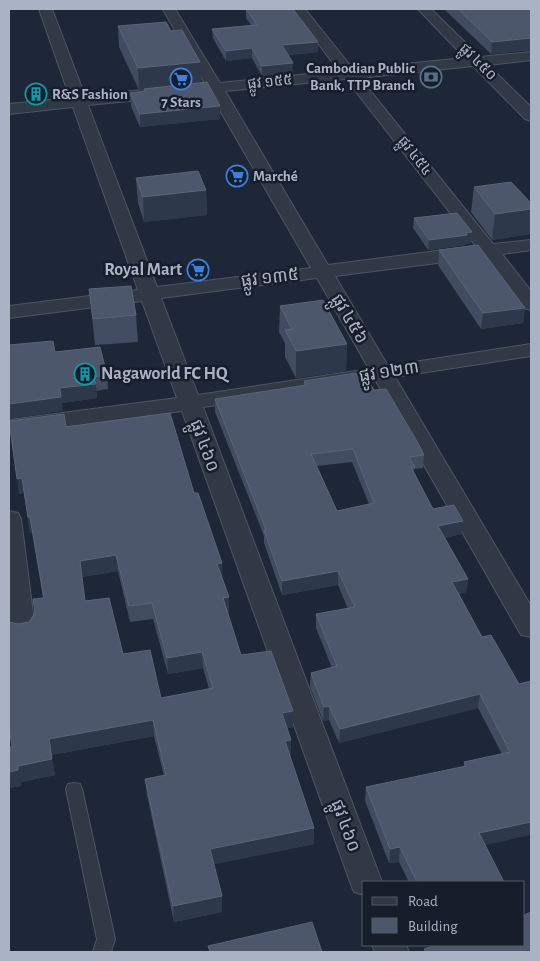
<svg xmlns="http://www.w3.org/2000/svg" width="540" height="961" font-family="'Alegreya Sans','Noto Sans Khmer',sans-serif">
  <style>
    .lines { fill: none; stroke-linecap: round; stroke-linejoin: round }
    .lane-casing { stroke: #4e5665; stroke-width: 2 }
    .street-casing { stroke: #4e5665; stroke-width: 2 }
    .lane { fill: #313947; fill-rule: evenodd }
    .street { fill: #313947; fill-rule: evenodd }
    .wall { fill: #414c60; fill-rule: evenodd }
    .shaded-wall { fill: #2e384b }
    .building { fill: #4c576b; stroke: #5b6579; fill-rule: evenodd }
    .labels { text-anchor: middle; dominant-baseline: central; stroke-width: 5; stroke-linejoin: round; paint-order: stroke }
    .far-street-label { font-size: 15px; fill: #aab3c5; stroke: #161e2b }
    .far-poi-label { font-size: 15px; font-weight: bold; fill: #aab3c5; stroke: #161e2b; text-anchor: start }
    .poi-label { font-size: 18px; font-weight: bold; fill: #aab3c5; stroke: #161e2b; text-anchor: end }
    .street-label { font-size: 18px; fill: #aab3c5; stroke: #161e2b }
  </style>
  <rect width="100%" height="100%" fill="#1d2737"/>
  <g class="lines">
    <g class="lane-casing">
      <path id="lane" d="M74 783 80 784 82 789 115 939 111 952H93L97 939 66 789 68 784Z"/>
    </g>
    <g class="street-casing">
      <path id="street" d="M39 9H52L85 96 161 88 169 93 161 98 88 105 157 287 311 268 210 93 202 94 194 89 197 86 205 84 163 9H175L220 83 339 71 292 9H305L353 69 465 58 418 9H431L480 57 531 52V60L488 65 531 107V121L525 119 473 66 360 78 493 244 531 240V250L502 254 531 291V310L524 308 484 257 335 276 388 366 531 344V356L395 377 531 606V637L521 635 376 381 203 407 382 882H364V895L354 892 350 882 182 411 9 434V420L177 398 142 301 9 318V306L138 290 73 107 9 114V104L70 98ZM346 79 476 246 328 265 225 91ZM317 278 369 369 198 395 161 298Z
        M9 511 18 513 21 519 35 629 31 636 21 638 11 636 9 631Z
        M372 945H406L409 952H375Z"/>
    </g>
    <use href="#lane" class="lane"/>
    <use href="#street" class="street"/>
  </g>
  <path class="wall" d="M246 9 318 42V52L288 55 293 63V73L262 76 252 58 226 61 213 38 212 29 251 25 246 18Z
    M444 9H531V51V50L491 54Z
    M118 26 201 83 220 106V119L140 127 131 106 130 93 144 91V89L139 90 119 47Z
    M136 178 206 190 207 215 144 222 138 203Z
    M474 187 531 203V234L492 240 471 212Z
    M414 218 472 232 471 243 466 244V245L428 250 413 228Z
    M439 250 525 308 523 323 481 329 438 265Z
    M89 289 136 315 138 342 95 345Z
    M280 306 347 344 346 371 296 378 285 357V343L279 332Z
    M55 352 107 375 108 389 96 391 97 398 62 403 63 411Z
    M360 380 374 390 424 455 423 468 414 469V473L433 509 463 521 461 534 445 538 468 579 466 592 459 594 482 637 519 684 531 681 485 845 504 882H409L399 862 389 863 365 801 366 787 464 767V762L502 754 478 708 339 743 329 720 323 721 310 687 311 673 332 668 316 628V614L348 609 338 585 282 595 264 543V536L215 412V399L304 386V381ZM352 462 369 504 337 511 317 466Z
    M66 427 194 493 223 579 229 613H228L241 655 293 727 287 728 291 740 290 756 314 828V844L214 864 222 896V912L174 922 147 795 145 779 164 776 154 736 51 755 55 775 21 782V786L9 788V747H12L18 624 29 622 43 598 32 532 30 533 24 493 19 494ZM118 571 130 622 153 619 168 674 203 668 209 689 161 698 123 654 85 601 82 577Z"/>
  <path class="shaded-wall" d="M531 38V50L491 54 492 42Z
    M318 42V52L282 55V45Z
    M252 48V58L226 61V51Z
    M200 62 201 84 139 90 138 68Z
    M293 63V73L262 76V66Z
    M220 106V119L140 127V114Z
    M206 190 207 215 144 222 143 197Z
    M531 209V234L492 240 495 214Z
    M472 232 471 243 466 244V245L428 250 429 240Z
    M525 308 523 323 481 329 483 313Z
    M347 344 346 371 296 378V351Z
    M96 384 97 398 62 403 63 411 9 419V404L60 388Z
    M22 478 24 493 19 494 17 479Z
    M28 517H30L32 532 30 533Z
    M463 521 461 534 437 540 438 526Z
    M116 555 118 571 81 577 80 561Z
    M222 563 223 579H218L217 564Z
    M338 571V585L282 595V581Z
    M468 579 466 592 451 595 452 582Z
    M229 597V613L223 614V598Z
    M202 652 203 668 168 674 167 658Z
    M480 694 478 708 339 743 340 729Z
    M329 706V720L323 721 324 707Z
    M293 711V727L282 729V713Z
    M153 720 154 736 51 755 49 739Z
    M291 740V756L285 757V741Z
    M52 759 55 775 21 782V786L9 788V772L18 766Z
    M531 822V835L477 847 479 833Z
    M314 828V844L211 865 210 849Z
    M400 847 399 862 389 863 390 849Z
    M222 896V912L174 922 173 906Z"/>
  <path class="building" d="M246 9H293L318 42 282 45 293 63 262 66 252 48 226 51 212 29 257 25Z
    M458 9H531V38L492 42Z
    M166 22 171 31 182 30 200 62 138 68 118 26Z
    M207 82 220 106 140 114 130 93 146 91 144 89Z
    M198 171 206 190 143 197 136 178Z
    M511 182 531 203V209L495 214 474 187Z
    M457 213 472 232 466 233 467 235 429 240 414 218Z
    M478 245 525 308 483 313 439 250Z
    M131 286 136 315 93 319 89 289Z
    M323 300 347 344 296 351 285 330 292 329 280 306Z
    M53 341 55 352 100 347 107 375 93 377 96 384 60 388 61 397 9 404V345Z
    M356 373 360 380 368 379 374 390 386 389 418 443 424 455 409 457 415 467H411L433 509 454 505 463 521 438 526 468 579 452 582 482 637 491 635 519 684 531 681V822L479 833 504 882H417L400 847 390 849 366 787 466 766 464 762 510 752 480 694 340 729 329 706 324 707 311 673 337 666 316 614 355 607 338 571 282 581 264 530H266L215 399 306 385 304 381ZM353 449 374 503 337 511 311 454Z
    M170 413 194 493H198L222 563 217 564 229 597 223 598 241 655 271 651 293 711 282 713 291 740 285 741 314 828 210 849 222 896 173 906 145 779 166 775 153 720 49 739 52 759 18 766V770L9 772V747H12L9 728V622L18 624 29 622 35 613 33 599 44 598 30 517H28L22 478 17 479 9 421 64 414 66 427ZM116 555 129 606 152 603 167 658 202 652 213 688 161 698 150 650 123 654 109 598 85 601 80 561Z
    M531 912V952H426L424 949 437 945H524V915Z
    M312 922 322 952H210L208 946Z"/>
  <defs>
    <g id="bank-ring" transform="scale(1.125)"><circle r="9.5" fill="#161e2b" stroke="#5c6f8a" stroke-width="1.5"/><path d="M-6-4H6V4H-6ZM0-2.3a2.3 2.3 0 1 0 0 4.6a2.3 2.3 0 1 0 0-4.6Z" fill="#5c6f8a"/></g>
    <g id="supermarket-ring" transform="scale(1.125)"><circle r="9.5" fill="#161e2b" stroke="#3f7fe0" stroke-width="1.5"/><path d="M-6-5.5h2.5l.6 2H6L4.5 2H-2.5L-4.4-4H-6ZM-1.5 3.2a1.3 1.3 0 1 0 .1 0ZM3 3.2a1.3 1.3 0 1 0 .1 0Z" fill="#3f7fe0"/></g>
    <g id="building-ring" transform="scale(1.125)"><circle r="9.5" fill="#161e2b" stroke="#0f9aa8" stroke-width="1.5"/><path d="M-4-6H4V6H1V3H-1V6H-4ZM-2.5-4.3h1.7v1.8h-1.7ZM.8-4.3h1.7v1.8H.8ZM-2.5-1h1.7V.8h-1.7ZM.8-1h1.7V.8H.8Z" fill="#0f9aa8"/></g>
  </defs>
  <g fill-rule="evenodd">
    <use href="#bank-ring" x="431" y="77"/>
    <use href="#supermarket-ring" x="181" y="79"/>
    <use href="#building-ring" x="36" y="94"/>
    <use href="#supermarket-ring" x="237" y="176"/>
    <use href="#supermarket-ring" x="198" y="270"/>
    <use href="#building-ring" x="85" y="374"/>
  </g>
  <g class="labels">
    <g class="far-street-label">
      <text transform="translate(478 62) rotate(45)">ផ្លូវ ៤៥០</text>
      <text transform="translate(270 82) rotate(-6)">ផ្លូវ ១៥៥</text>
      <text transform="translate(415 156) rotate(52)">ផ្លូវ ៤៥៤</text>
    </g>
    <g class="far-poi-label">
      <text x="415" y="68" text-anchor="end">Cambodian Public<tspan x="415" dy="17">Bank, TTP Branch</tspan></text>
      <text x="52" y="94">R&amp;S Fashion</text>
      <text x="181" y="102" text-anchor="middle">7 Stars</text>
      <text x="253" y="176">Marché</text>
    </g>
    <g class="poi-label">
      <text x="182" y="270">Royal Mart</text>
      <text x="101" y="374" text-anchor="start">Nagaworld FC HQ</text>
    </g>
    <g class="street-label">
      <text transform="translate(270 278) rotate(-7)">ផ្លូវ ១៣៥</text>
      <text transform="translate(349 319) rotate(59)">ផ្លូវ ៤៥៦</text>
      <text transform="translate(389 372) rotate(-9)">ផ្លូវ ១២៣</text>
      <text transform="translate(204 446) rotate(70)">ផ្លូវ ៤៦០</text>
      <text transform="translate(345 826) rotate(70)">ផ្លូវ ៤៦០</text>
    </g>
  </g>
  <rect width="540" height="961" fill="none" stroke="#aab3c5" stroke-width="20"/>
  <rect x="362" y="881" width="162" height="65" fill="#161e2b" stroke="#515a69"/>
  <rect x="372" y="897" width="25" height="8" fill="#313947" stroke="#515a69"/>
  <text x="408" y="906" font-size="15" fill="#aab3c5">Road</text>
  <rect x="372" y="918" width="25" height="15" fill="#4c576b" stroke="#515a69"/>
  <text x="408" y="931" font-size="15" fill="#aab3c5">Building</text>
</svg>
